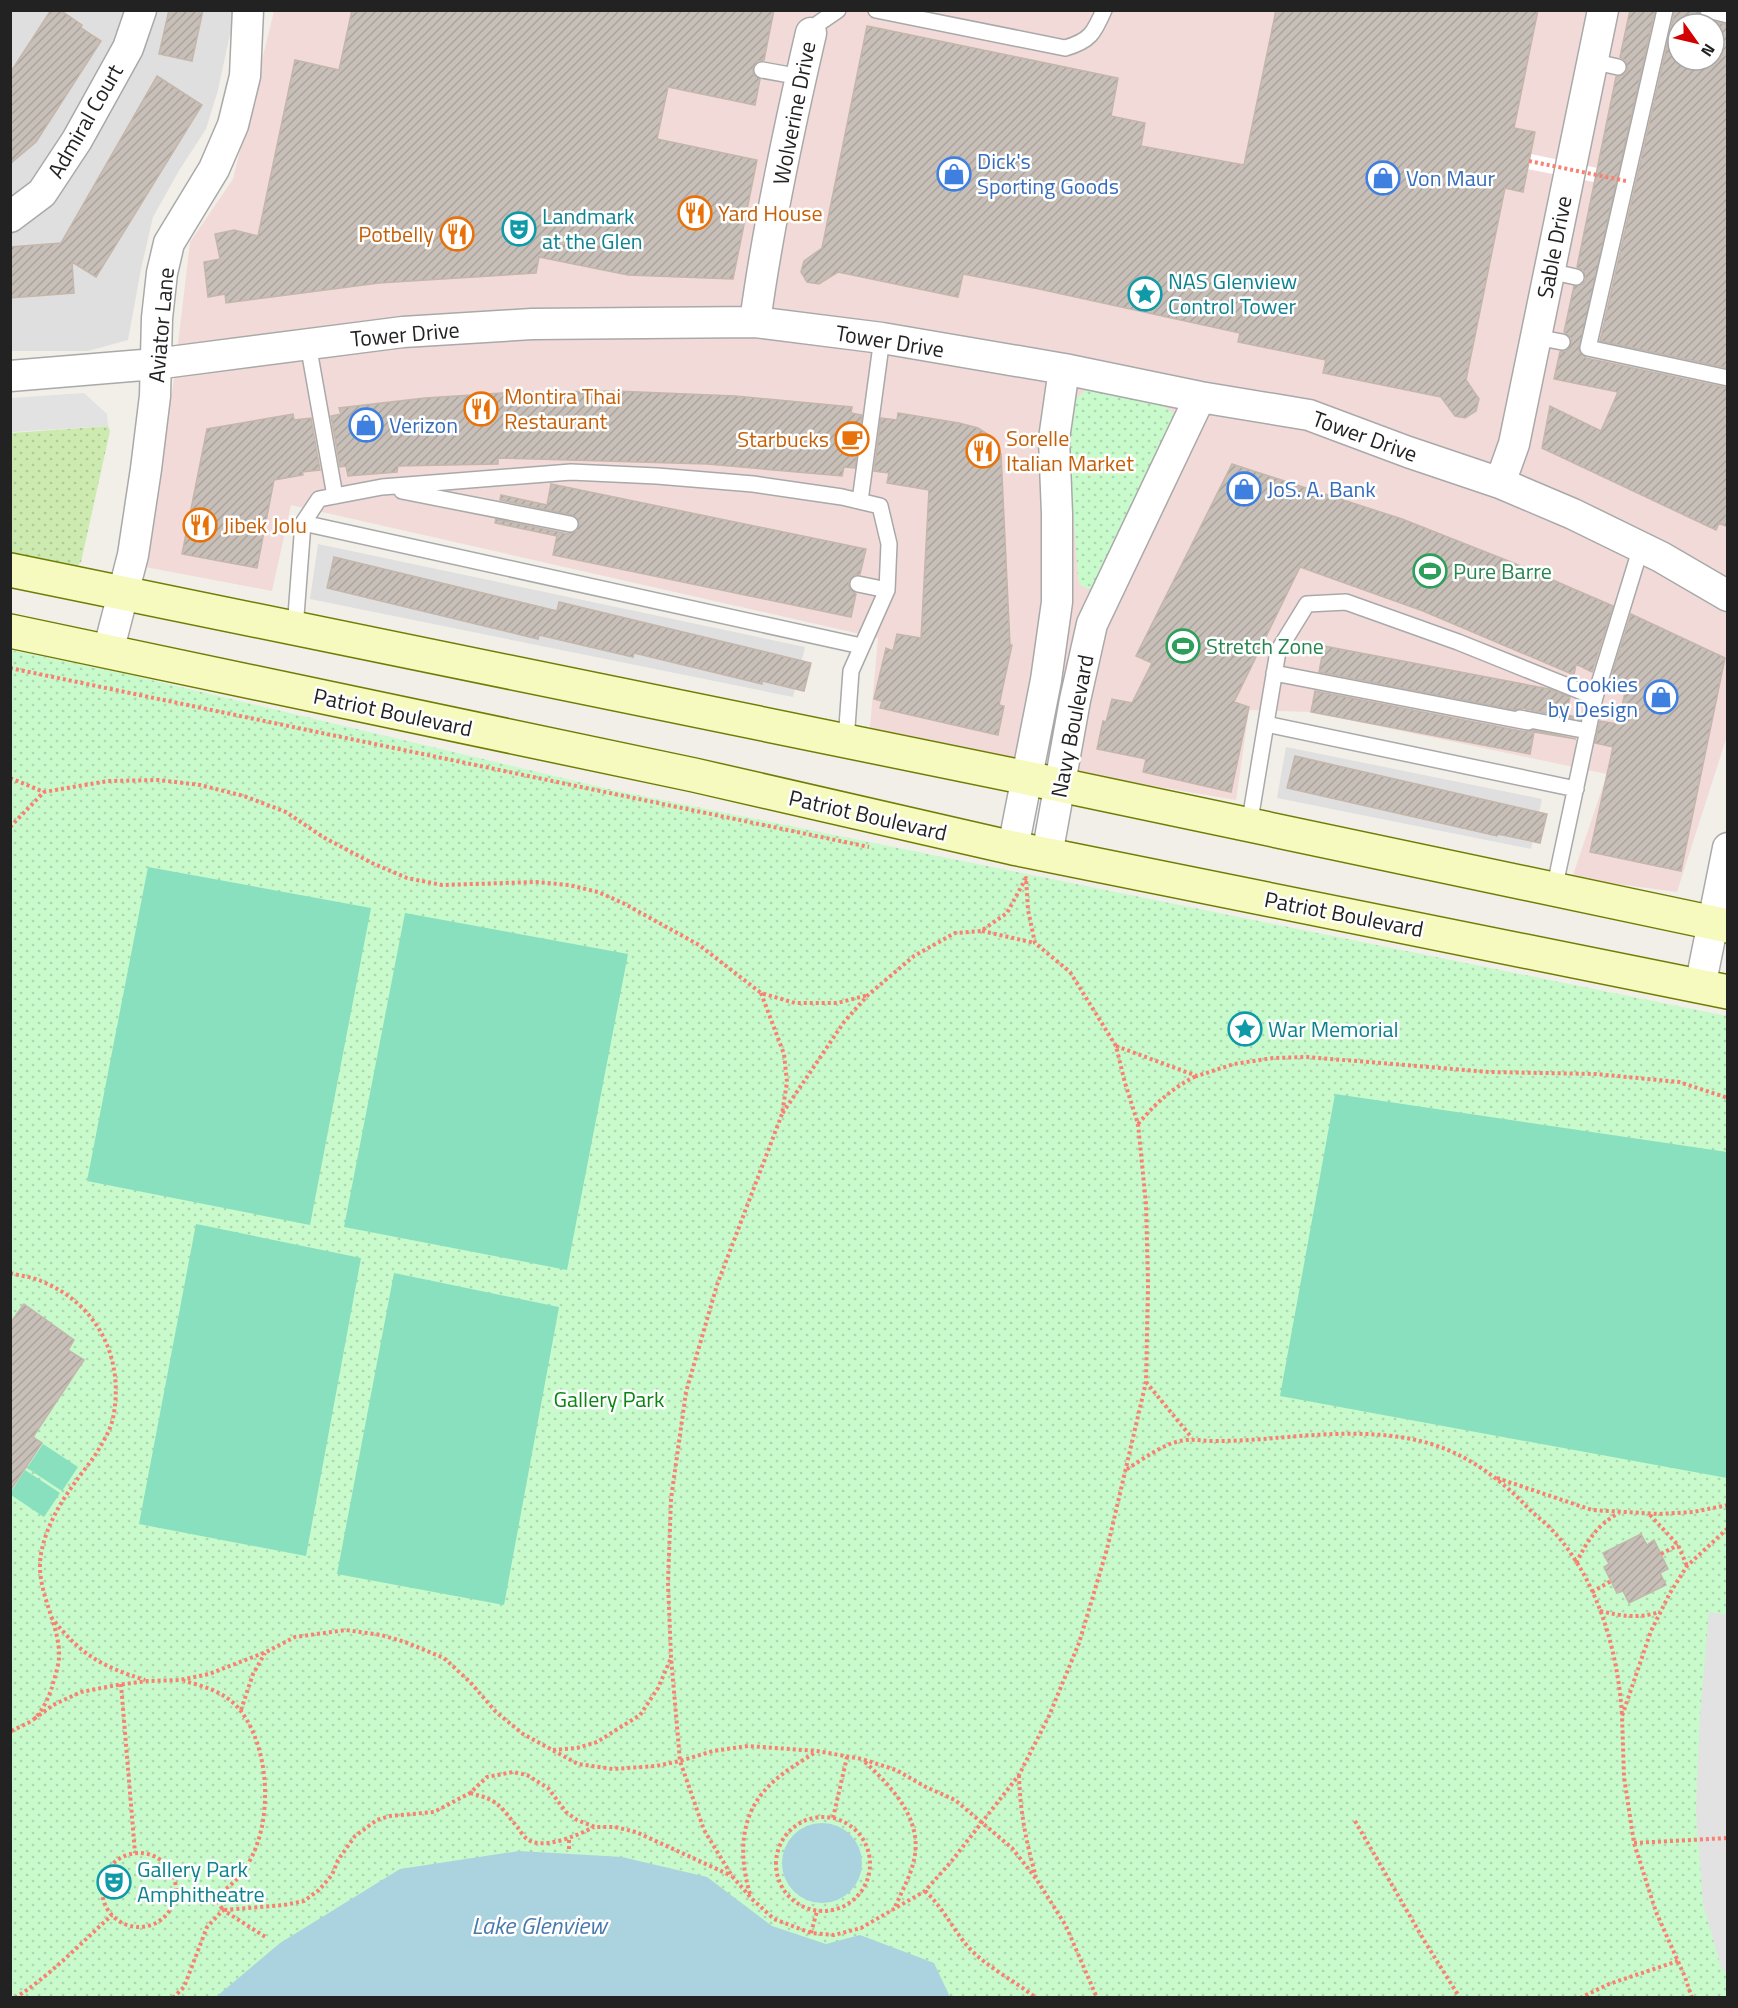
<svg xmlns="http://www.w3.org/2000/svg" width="1738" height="2008" font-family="'Titillium Web',sans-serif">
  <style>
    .residential { fill: #e0dfdf }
    .commercial { fill: #f2dad9; fill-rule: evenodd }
    .grass { fill: url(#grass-dots) }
    .park { fill: url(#park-dots) }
    .pitch { fill: #88e0be }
    .parking { fill: #e2e2e2 }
    .water { fill: #aad3df }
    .pier { fill: #fff }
    .building { fill: url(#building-hatch); stroke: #c4b6ab; stroke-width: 1.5; fill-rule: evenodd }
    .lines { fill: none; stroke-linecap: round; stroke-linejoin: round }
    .lane-casing { stroke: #a9a9a9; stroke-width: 18 }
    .street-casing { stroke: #a9a9a9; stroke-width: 33 }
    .secondary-casing { stroke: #707d05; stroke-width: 36 }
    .path { stroke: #fa8072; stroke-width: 4; stroke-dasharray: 3 3; stroke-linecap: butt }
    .lane { stroke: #fff; stroke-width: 15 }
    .street { stroke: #fff; stroke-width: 30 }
    .secondary { stroke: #f7fabf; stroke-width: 33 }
    .path-bridge { stroke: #fa8072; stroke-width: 4; stroke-dasharray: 3 3; stroke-linecap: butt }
    .labels { text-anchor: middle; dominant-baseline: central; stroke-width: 5; stroke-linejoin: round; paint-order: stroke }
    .street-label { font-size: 22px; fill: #222; stroke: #fff }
    .shop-label { font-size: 22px; fill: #366cbe; stroke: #fff; text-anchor: start }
    .food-label { font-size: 22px; fill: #c56008; stroke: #fff; text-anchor: start }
    .culture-label { font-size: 22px; fill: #0d838f; stroke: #fff; text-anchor: start }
    .leisure-label { font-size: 22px; fill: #27864d; stroke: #fff; text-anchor: start }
    .park-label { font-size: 22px; fill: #0c8416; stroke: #fff }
    .water-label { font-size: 24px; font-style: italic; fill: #4a7aab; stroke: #fff }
  </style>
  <defs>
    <pattern id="grass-dots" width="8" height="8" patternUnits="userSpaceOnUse" patternTransform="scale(1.5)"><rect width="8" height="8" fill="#cdebb0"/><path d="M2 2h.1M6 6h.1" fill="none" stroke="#b0c997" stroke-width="1.8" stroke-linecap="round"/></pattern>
    <pattern id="park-dots" width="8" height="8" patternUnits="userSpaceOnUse" patternTransform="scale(1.5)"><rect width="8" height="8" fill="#c8facc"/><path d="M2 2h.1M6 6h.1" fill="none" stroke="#acd6af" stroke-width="1.8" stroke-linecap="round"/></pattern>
    <pattern id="building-hatch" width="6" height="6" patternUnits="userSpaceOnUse" patternTransform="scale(1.5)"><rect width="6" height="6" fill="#c7bfb8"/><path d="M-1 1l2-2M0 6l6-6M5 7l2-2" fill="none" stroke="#aba49e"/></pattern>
  </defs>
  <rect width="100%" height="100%" fill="#f2efe9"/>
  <path class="residential" d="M10 11H235L218 90 206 129 180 169 153 217 141 269 128 340 88 351H11Z
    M318 544 805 647 793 697 310 599Z
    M1286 747 1542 799 1531 849 1277 798Z"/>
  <path class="commercial" d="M274 11H1727V736L1677 892 1572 878 1607 774 1311 712 1249 710 1236 800 869 738 878 638 291 505 272 591 145 567 173 386 190 242 233 179ZM1678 24H1714V60H1678Z"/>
  <path class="grass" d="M108 426 110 431 81 562 69 575 11 561V433Z"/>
  <path class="park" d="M1097 385C1122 393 1158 397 1177 416L1096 589H1088L1080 585 1078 578 1067 425C1071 403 1075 394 1097 385Z
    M10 650 126 674 613 790 1727 1016V1997H11Z"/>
  <path class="pitch" d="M148 867 371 908 310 1225 87 1181Z
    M405 913 628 954 567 1270 344 1227Z
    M1335 1094 1727 1152V1478L1280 1396Z
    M196 1224 361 1258 306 1556 139 1524Z
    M394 1273 559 1307 504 1605 337 1574Z
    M43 1444 78 1467 62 1491 27 1468Z
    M25 1470 60 1493 44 1517 11 1495V1492Z"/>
  <path class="parking" d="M84 393 107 414 108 426 11 432V398Z
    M1709 1612 1728 1615V1970L1722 1971 1703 1904 1696 1811 1700 1716Z"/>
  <path class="water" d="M782 1863a40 40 0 1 1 80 0a40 40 0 1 1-80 0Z
    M519 1851 622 1857 707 1877 772 1926 826 1944 860 1935 934 1963 950 1997H216L280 1943 400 1869Z"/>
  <path class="pier" d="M1531 154 1597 168 1594 182 1527 169Z"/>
  <path class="building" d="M51 10H60L82 25 81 28 101 41 36 142 10 164V73Z
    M169 10H203L192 61 159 54Z
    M352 10H774L764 60 758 61 753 68V74L760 79 755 105 668 87 657 139 757 160 733 279 628 275 539 257 536 273 379 283 226 303 225 294 208 297 204 262 220 259 215 234 234 230 258 236 295 60 339 70Z
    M1276 10H1538L1514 128 1535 132 1523 192 1505 188 1466 380 1479 399 1476 411 1465 418 1455 416 1441 397 1323 373 1326 360 1238 342 1240 333 1039 289 963 274 958 297 838 272 819 284 807 282 801 272 804 261 822 248 867 26 1118 78 1111 116 1145 123 1141 146 1244 165Z
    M1630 10H1655L1579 350 1586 358 1728 388V527L1719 523 1716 530 1542 448 1550 406 1601 431 1618 392 1554 379 1560 352 1566 351 1571 344V338L1564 332 1574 286 1583 284 1586 279 1583 270 1577 267 1616 77 1625 74 1628 69 1625 60 1620 57Z
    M1675 10H1699L1701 17 1705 19 1728 25V368L1600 341ZM1678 24H1714V60H1678Z
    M157 76 202 105 96 277 72 262 74 293 10 298V247L61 243Z
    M615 391 735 396 852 407 851 413 862 415 855 468 844 467 842 476 707 464 498 458V464L398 466 397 472 348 476 346 466 340 467 331 416 341 414 339 408 425 398 518 392Z
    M898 413 959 423 978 428 989 435 1001 454 1010 645H1012L999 705 1004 706 998 735 880 708 882 701 874 699 886 648 893 651 897 634 921 638 929 490 887 483 889 473 874 471 881 418 897 420Z
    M293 414 294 420 311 418 320 470 302 472 303 475 274 480 257 568 182 554 207 429Z
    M1232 464 1402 519 1511 562 1613 606 1592 672 1576 664 1574 675 1423 611 1300 567 1234 702 1249 707 1231 792 1143 772 1146 759 1097 749 1103 721 1106 722 1112 699 1132 703 1152 663 1136 656Z
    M551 484 866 549 860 574 854 575 849 581V588L856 594 851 617 553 555 557 536 495 523 496 519 568 534 577 531 579 521 572 515 500 500 501 495 547 505Z
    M334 557 557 611 559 602 811 663 804 691 762 681V684L634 653 633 657 539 635 538 639 327 588Z
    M1631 614 1725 658 1681 871 1590 852 1613 747 1595 743 1600 721 1618 724 1626 688 1610 681Z
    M1324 646 1549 689 1570 697 1566 715 1581 718 1580 720 1522 708 1515 710 1319 672Z
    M1315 691 1526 732 1533 730 1576 739 1534 732 1530 754 1311 712Z
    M1295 756 1547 814 1540 843 1498 834 1497 836 1287 788Z
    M24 1304 74 1340 68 1350 84 1360 33 1437 42 1443 10 1491V1323Z
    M1641 1534 1647 1545 1654 1540 1668 1569 1660 1573 1666 1585 1629 1603 1623 1591 1617 1593 1604 1567 1609 1564 1603 1553Z"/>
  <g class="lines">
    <g class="lane-casing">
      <path id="lane" d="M876 10 1065 48C1090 41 1094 33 1104 10
        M1665 10 1588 348 1728 378
        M1708 10 1728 15
        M811 33 819 23 838 10
        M1591 61 1618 67
        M762 70 801 77
        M1549 271 1576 277
        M1536 337 1562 342
        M308 344 335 496
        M402 491 570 524
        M860 501 882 338
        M303 523 861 646
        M858 584 887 590
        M295 629 303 523 319 499 382 487 571 472 657 476 753 484 842 497 880 506 889 544 887 590 851 671 846 741
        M1274 673 1528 722
        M1595 697 1641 547
        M1520 718 1588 731
        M1266 724 1576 789
        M1249 826 1278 651 1307 604 1346 602 1458 642 1595 697 1554 890"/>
    </g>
    <g class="street-casing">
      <path id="street" d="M10 217 42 193 77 140 128 48 141 10
        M755 322C768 225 789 128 811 33
        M10 376 155 364 403 332 532 324 755 322 882 338 1064 369 1200 397 1309 415 1408 452 1500 483 1573 514 1661 557 1728 596
        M1500 483 1514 444 1603 10
        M108 652 133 555 146 469 155 396 157 318 162 273 169 243 214 169 233 125 245 76 248 10
        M1013 848 1046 680 1057 602V514L1054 439 1064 369
        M1047 855 1075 700 1092 624 1200 397
        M1700 987 1728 848"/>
    </g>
    <g class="secondary-casing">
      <path id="secondary" d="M10 570 1027 778 1728 926
        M10 631 694 775 1013 848 1728 992"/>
    </g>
    <path class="path" d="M10 668 869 847
      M10 778 44 792
      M10 827 44 792 108 781 159 780 200 785 244 796 286 812 323 837 372 863 407 878 442 885 536 882 569 885 598 892 623 903 699 945 761 993 795 1003H837L868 995
      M982 931 1035 943
      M761 993 784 1054 787 1082 782 1114 717 1285 686 1392 671 1499 668 1582 671 1657 680 1761 704 1830 732 1876 752 1899 774 1919 811 1933 834 1935 861 1928 925 1891 950 1863 1019 1775 1049 1716 1079 1643 1107 1549 1146 1382 1148 1284 1146 1204 1138 1124 1125 1083 1116 1046 1070 972 1035 943 1028 910 1026 878 1007 913 981 931 955 933 914 956 868 995 844 1022 782 1114
      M1116 1046 1197 1076 1234 1064 1273 1058 1307 1057 1490 1072 1596 1074 1679 1082 1728 1098
      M1138 1124C1157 1102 1171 1089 1196 1076
      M10 1273C21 1276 32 1277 41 1281 98 1304 125 1359 113 1418 111 1428 105 1439 100 1447 93 1460 82 1472 74 1484 60 1503 47 1526 42 1549 33 1586 57 1617 59 1651 60 1663 55 1676 52 1687 49 1697 42 1712 34 1719 28 1724 18 1727 10 1732
      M1146 1382 1192 1438
      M1127 1469C1140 1461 1155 1450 1170 1444 1188 1437 1197 1441 1214 1441 1234 1441 1254 1440 1274 1438 1324 1434 1378 1429 1428 1443 1467 1454 1502 1480 1529 1509 1537 1517 1546 1523 1553 1531 1598 1580 1618 1651 1622 1716
      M1497 1478 1592 1510 1659 1514 1693 1512 1728 1505
      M1650 1515 1678 1545 1687 1566
      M1661 1554 1678 1545
      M1576 1563C1588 1540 1597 1525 1619 1513
      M1592 1592 1611 1581
      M1600 1611C1622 1616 1638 1619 1659 1612
      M51 1617C80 1654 100 1666 145 1680
      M121 1684 135 1853
      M241 1710 253 1674 265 1653
      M34 1719 53 1705 81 1692 117 1685 148 1681 180 1680 209 1674 266 1652 295 1637 346 1630 381 1635 405 1642 444 1658 470 1682 496 1712 523 1734 578 1764 613 1769 656 1766 680 1761 713 1751 748 1746 817 1751 862 1759 896 1770 926 1787 955 1800 1012 1848 1037 1880 1066 1926 1097 1998
      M553 1750 577 1748 597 1742 640 1715 658 1688 671 1658
      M865 1762C894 1789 925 1822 913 1864 909 1879 901 1893 895 1907
      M1019 1775C1020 1811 1026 1842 1036 1877
      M470 1793C499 1800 500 1806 518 1828 520 1831 523 1836 527 1839 543 1851 578 1835 594 1827
      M776 1864a47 47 0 1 1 94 0a47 47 0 1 1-94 0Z
      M833 1818 847 1757
      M1355 1821 1425 1942 1460 1998
      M569 1840V1851
      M1634 1843 1728 1838
      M102 1890a37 37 0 1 1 74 0a37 37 0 1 1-74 0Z
      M925 1891C944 1908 954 1932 971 1950 990 1969 1015 1981 1036 1998
      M750 1894C739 1857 739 1816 768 1787 781 1773 800 1762 816 1752
      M214 1896 223 1910 284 1905 304 1901 319 1890 332 1875 338 1860 355 1836 377 1820 390 1816 434 1812 470 1793 487 1777 513 1772 527 1775 548 1788 566 1812 577 1820 595 1827H615L636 1832 732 1876
      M175 1901C182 1901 191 1903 198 1901 275 1885 281 1762 240 1710 227 1693 204 1686 184 1681
      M811 1933 817 1911
      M15 1998C51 1975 81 1943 112 1915
      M173 1998 184 1987 207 1927 223 1910 267 1938
      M1580 1998 1609 1984 1678 1961
      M1692 1998 1685 1977 1656 1912 1634 1843 1624 1777 1622 1716 1651 1631 1670 1593 1687 1566 1728 1528"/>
    <use href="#lane" class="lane"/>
    <use href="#street" class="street"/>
    <use href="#secondary" class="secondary"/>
    <path class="path-bridge" d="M1529 161 1626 181"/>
  </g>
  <defs>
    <g id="shop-ring" transform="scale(1.725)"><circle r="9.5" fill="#fff" stroke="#3f7fe0" stroke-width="1.5"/><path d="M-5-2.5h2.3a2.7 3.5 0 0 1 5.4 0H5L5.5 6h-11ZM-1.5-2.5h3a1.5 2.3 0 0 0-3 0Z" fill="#3f7fe0"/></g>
    <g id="restaurant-ring" transform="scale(1.725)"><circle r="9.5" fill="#fff" stroke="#e8710a" stroke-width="1.5"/><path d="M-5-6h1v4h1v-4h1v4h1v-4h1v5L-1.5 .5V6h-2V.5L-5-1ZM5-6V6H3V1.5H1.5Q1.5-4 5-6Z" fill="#e8710a"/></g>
    <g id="theatre-ring" transform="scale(1.725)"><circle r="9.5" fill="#fff" stroke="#0f9aa8" stroke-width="1.5"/><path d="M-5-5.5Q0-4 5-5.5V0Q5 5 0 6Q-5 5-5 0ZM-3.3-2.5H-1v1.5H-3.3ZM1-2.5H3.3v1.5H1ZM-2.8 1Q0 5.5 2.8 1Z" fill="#0f9aa8"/></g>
    <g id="sight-ring" transform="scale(1.725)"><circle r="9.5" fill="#fff" stroke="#0f9aa8" stroke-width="1.5"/><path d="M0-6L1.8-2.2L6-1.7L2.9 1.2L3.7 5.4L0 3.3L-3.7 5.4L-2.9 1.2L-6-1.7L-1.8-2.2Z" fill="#0f9aa8"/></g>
    <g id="cafe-ring" transform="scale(1.725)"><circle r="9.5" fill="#fff" stroke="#e8710a" stroke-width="1.5"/><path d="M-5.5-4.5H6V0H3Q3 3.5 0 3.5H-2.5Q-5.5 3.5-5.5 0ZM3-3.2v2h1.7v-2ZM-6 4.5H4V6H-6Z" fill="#e8710a"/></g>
    <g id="stadium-ring" transform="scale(1.725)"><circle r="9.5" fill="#fff" stroke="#2e9e5b" stroke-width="1.5"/><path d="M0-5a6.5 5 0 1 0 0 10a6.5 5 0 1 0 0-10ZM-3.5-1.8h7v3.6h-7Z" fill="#2e9e5b"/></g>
  </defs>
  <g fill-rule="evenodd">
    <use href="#shop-ring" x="954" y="174"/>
    <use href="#shop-ring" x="1383" y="178"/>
    <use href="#restaurant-ring" x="695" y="213"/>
    <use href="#theatre-ring" x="519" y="229"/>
    <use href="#restaurant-ring" x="457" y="234"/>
    <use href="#sight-ring" x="1145" y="294"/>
    <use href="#restaurant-ring" x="481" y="409"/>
    <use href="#shop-ring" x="366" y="425"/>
    <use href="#cafe-ring" x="852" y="439"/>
    <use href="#restaurant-ring" x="983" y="451"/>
    <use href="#shop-ring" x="1244" y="489"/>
    <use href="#restaurant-ring" x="200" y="525"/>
    <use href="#stadium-ring" x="1430" y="571"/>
    <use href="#stadium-ring" x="1183" y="646"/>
    <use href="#shop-ring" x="1661" y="697"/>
    <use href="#sight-ring" x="1245" y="1029"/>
    <use href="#theatre-ring" x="114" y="1882"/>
  </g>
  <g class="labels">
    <g class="street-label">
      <text transform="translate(794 113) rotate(-79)">Wolverine Drive</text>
      <text transform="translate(85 121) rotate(-60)">Admiral Court</text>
      <text transform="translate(1554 247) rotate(-79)">Sable Drive</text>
      <text transform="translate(161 325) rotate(-85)">Aviator Lane</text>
      <text transform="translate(405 334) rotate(-5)">Tower Drive</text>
      <text transform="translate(890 341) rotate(9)">Tower Drive</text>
      <text transform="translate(1365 436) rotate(20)">Tower Drive</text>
      <text transform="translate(393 712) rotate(12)">Patriot Boulevard</text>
      <text transform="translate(1072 726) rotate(-79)">Navy Boulevard</text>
      <text transform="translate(868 815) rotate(13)">Patriot Boulevard</text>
      <text transform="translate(1344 914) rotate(11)">Patriot Boulevard</text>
    </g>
    <g class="shop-label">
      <text x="977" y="161">Dick's<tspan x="977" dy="25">Sporting Goods</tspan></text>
      <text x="1406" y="178">Von Maur</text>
      <text x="389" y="425">Verizon</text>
      <text x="1267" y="489">JoS. A. Bank</text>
      <text x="1638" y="684" text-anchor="end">Cookies<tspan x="1638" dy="25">by Design</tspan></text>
    </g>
    <g class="food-label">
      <text x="718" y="213">Yard House</text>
      <text x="434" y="234" text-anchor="end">Potbelly</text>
      <text x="504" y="396">Montira Thai<tspan x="504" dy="25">Restaurant</tspan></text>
      <text x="1006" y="438">Sorelle<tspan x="1006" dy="25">Italian Market</tspan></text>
      <text x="829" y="439" text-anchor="end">Starbucks</text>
      <text x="223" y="525">Jibek Jolu</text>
    </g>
    <g class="culture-label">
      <text x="542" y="216">Landmark<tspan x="542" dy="25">at the Glen</tspan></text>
      <text x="1168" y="281">NAS Glenview<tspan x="1168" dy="25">Control Tower</tspan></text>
      <text x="1268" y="1029">War Memorial</text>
      <text x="137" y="1869">Gallery Park<tspan x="137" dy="25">Amphitheatre</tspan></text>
    </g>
    <g class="leisure-label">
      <text x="1453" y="571">Pure Barre</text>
      <text x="1206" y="646">Stretch Zone</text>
    </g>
    <g class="park-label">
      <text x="609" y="1399">Gallery Park</text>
    </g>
    <g class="water-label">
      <text x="539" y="1925">Lake Glenview</text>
    </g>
  </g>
  <rect width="1738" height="2008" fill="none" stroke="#222222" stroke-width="24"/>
  <g transform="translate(1696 42) rotate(124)"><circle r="28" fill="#ffffff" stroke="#a7a7a7" stroke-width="1.5"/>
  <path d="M0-4.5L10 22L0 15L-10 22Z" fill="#d40000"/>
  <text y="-9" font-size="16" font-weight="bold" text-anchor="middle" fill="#222222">N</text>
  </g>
</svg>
